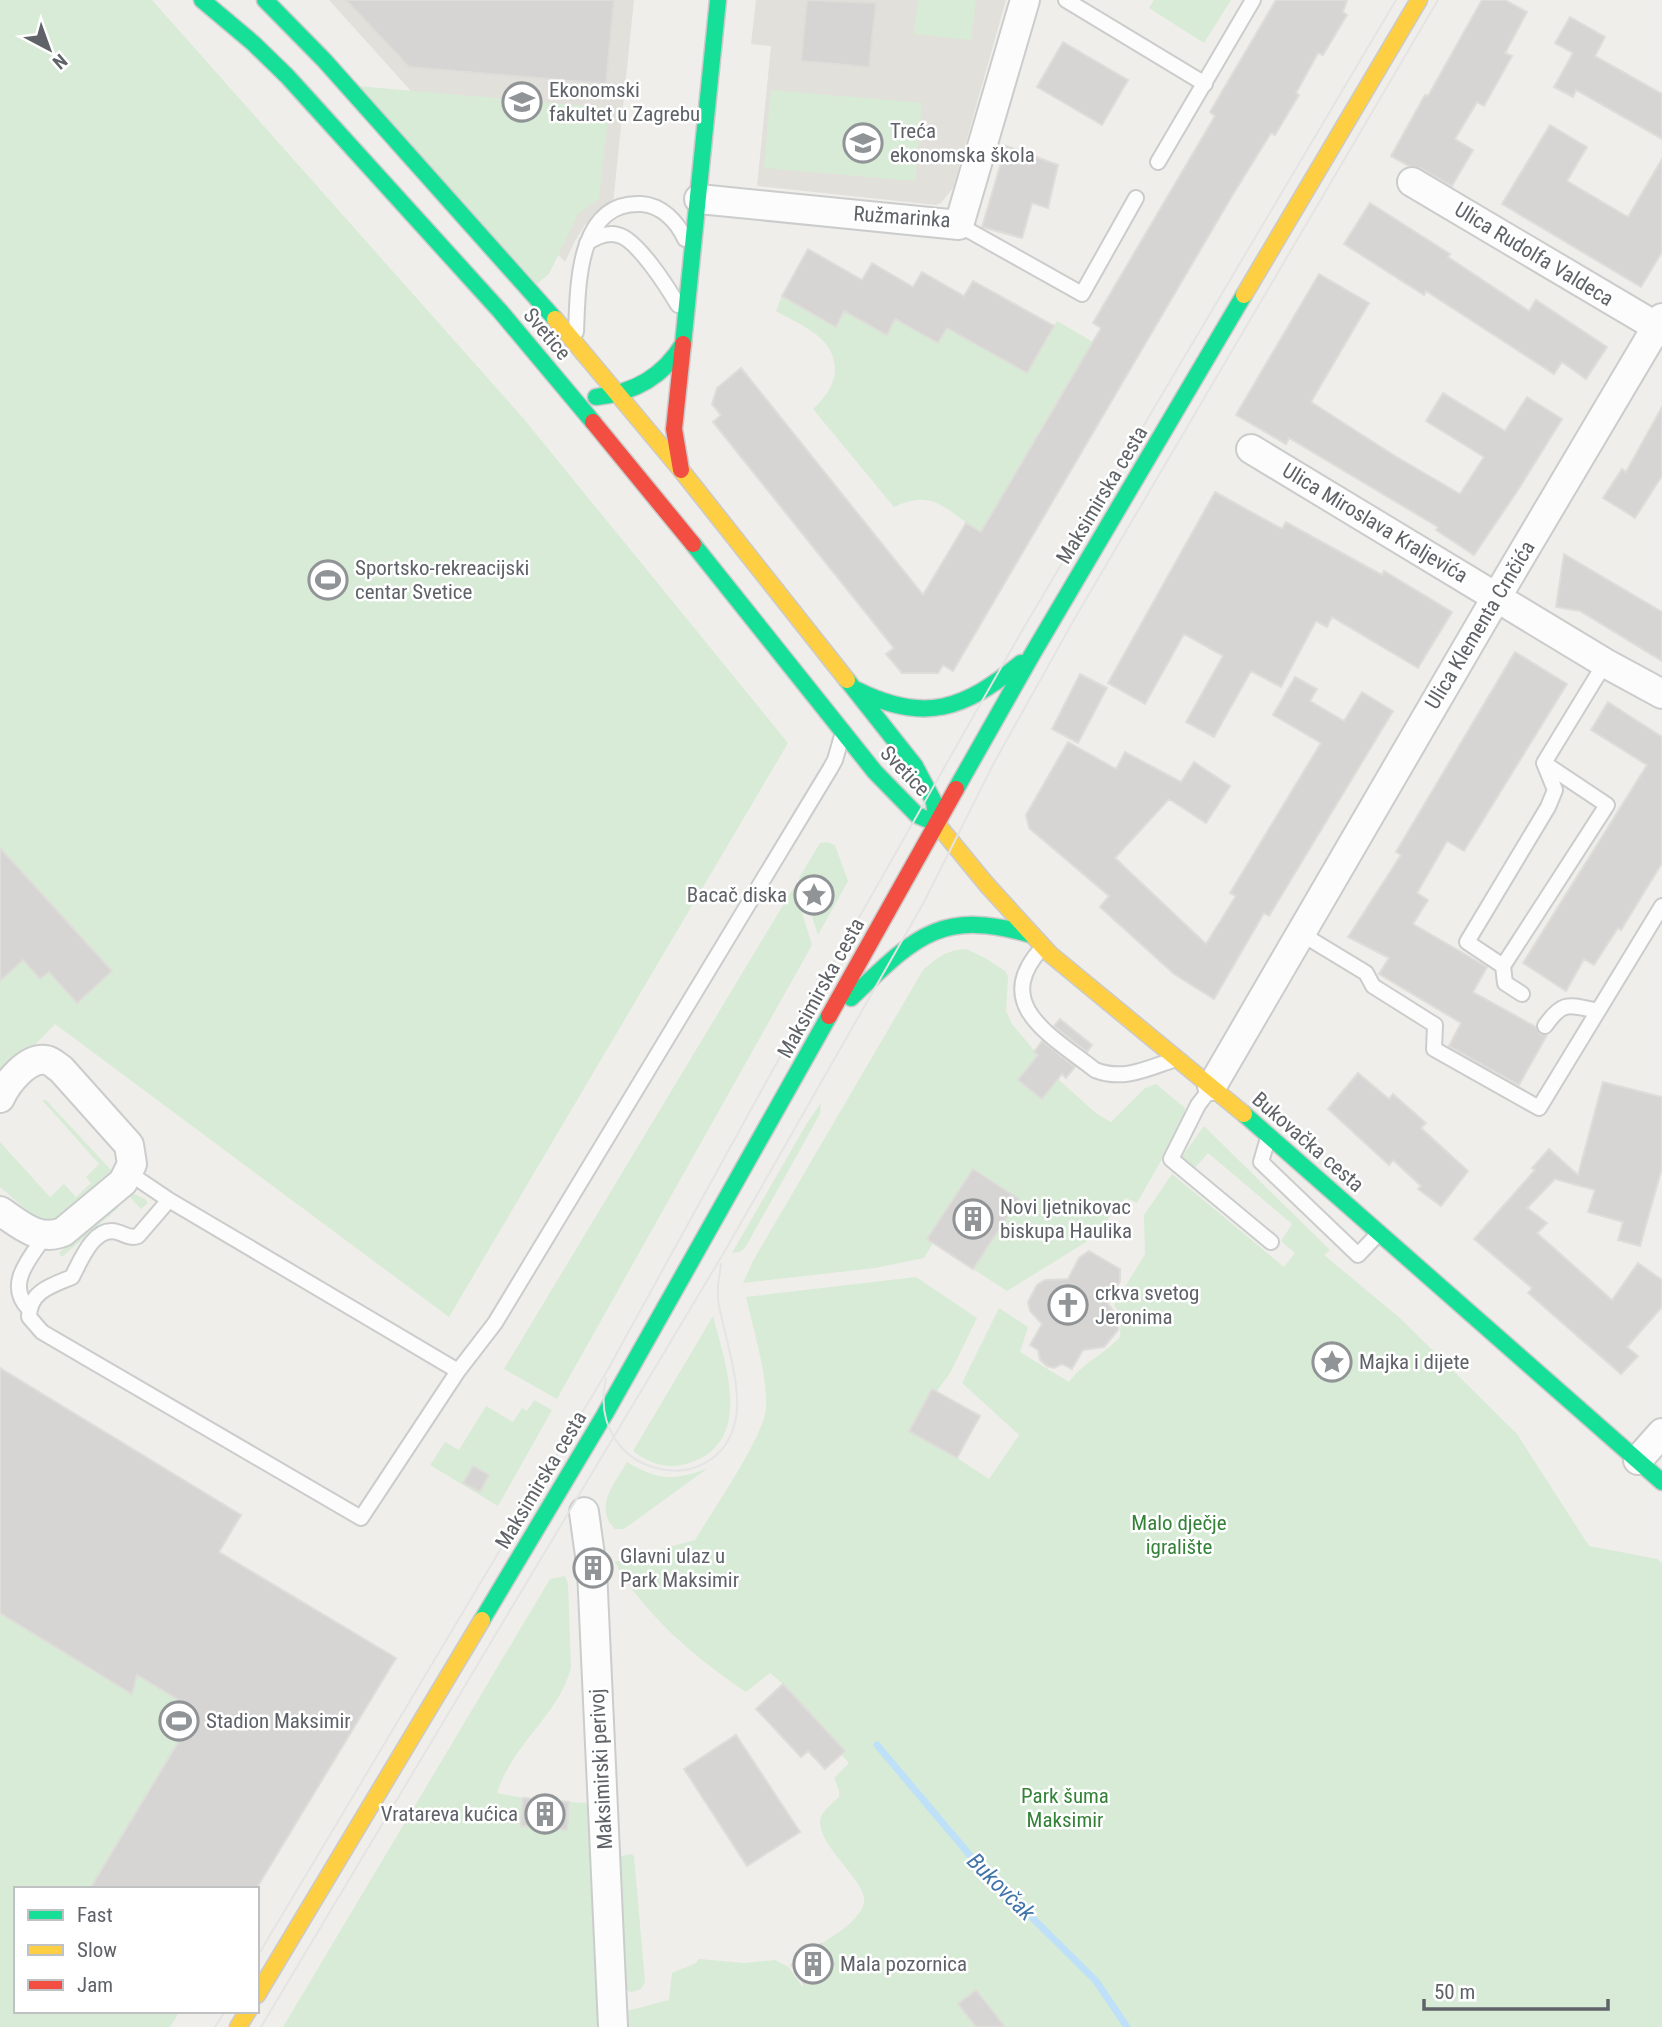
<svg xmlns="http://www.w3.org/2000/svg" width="1662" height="2027" font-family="'Roboto Condensed',sans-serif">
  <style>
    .education { fill: #e2e0da }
    .green { fill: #d8ebd6 }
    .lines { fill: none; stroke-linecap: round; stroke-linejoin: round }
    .stream { stroke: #bfe0f9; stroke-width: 7 }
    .building { fill: #d6d5d3; stroke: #deddd9; stroke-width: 2 }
    .lane-casing { stroke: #cbcccc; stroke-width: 18 }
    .street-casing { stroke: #cbcccc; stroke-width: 32 }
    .fast-casing { stroke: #cacacb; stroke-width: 19 }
    .slow-casing { stroke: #cacacb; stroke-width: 19 }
    .jam-casing { stroke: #cacacb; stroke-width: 19 }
    .lane { stroke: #fdfcfc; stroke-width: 14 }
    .street { stroke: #fdfcfc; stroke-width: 28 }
    .fast { stroke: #16e098; stroke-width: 16 }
    .slow { stroke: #ffcf43; stroke-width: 16 }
    .jam { stroke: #f24e42; stroke-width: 16 }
    .tram { stroke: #e4e4e4; stroke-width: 2 }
    .labels { text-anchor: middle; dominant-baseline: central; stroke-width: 5; stroke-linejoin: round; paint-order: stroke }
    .poi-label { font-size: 21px; fill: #5f6368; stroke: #fff; text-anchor: start }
    .street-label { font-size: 21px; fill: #5f6368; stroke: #fff }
    .park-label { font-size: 21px; fill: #348238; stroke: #fff }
    .water-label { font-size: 23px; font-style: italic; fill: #4174aa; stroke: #fff }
  </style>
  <rect width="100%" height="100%" fill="#efeeea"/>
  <path class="education" d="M329 0H634L613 204 597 214 585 225 575 241 565 262Z
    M756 0H1006L953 188 941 203 936 205 757 186 771 46 751 44Z"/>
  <path class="green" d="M0 0H152L523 418 788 743 449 1317 55 1024 0 1081Z
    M918 0H976L971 40 914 34Z
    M1154 0H1231L1204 43 1149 8Z
    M357 86 609 108 599 198 578 214 549 274 537 284Z
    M771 90 922 103 915 181 764 168Z
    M782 296 835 326 844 311 887 335 895 319 937 343 947 328 1027 373 1057 321 1093 342 981 532C946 512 936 487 894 507L813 409C824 399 834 386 835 371 836 337 800 325 776 311Z
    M827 842 835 845 848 881 818 935 799 878 820 843Z
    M794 887 812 945 557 1399 504 1369Z
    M966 949 985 958 1005 971 1008 976 1006 1011 1012 1024 1058 1079 1097 1114 1111 1122 1145 1088 1156 1084 1185 1108 1183 1122 1137 1203 1126 1198 1119 1204 1096 1236 1007 1291 973 1269 1019 1199 973 1169 927 1238 933 1243 924 1258 875 1268 743 1283 753 1261 923 970C937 958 946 950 966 949Z
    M42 1100H46L111 1170 110 1176 53 1223C33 1219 16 1200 0 1187V1142L50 1197 64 1184 76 1197 91 1183 86 1177 99 1164Z
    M821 1103 820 1114 745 1248 739 1252 732 1253 807 1123Z
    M1204 1126 1330 1250 1324 1255 1401 1319 1517 1434 1589 1546 1657 1559 1662 1563V2027H283L550 1579 565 1576 568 1584 571 1668C558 1716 512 1744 497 1793L523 1798 521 1826 566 1830 569 1802 590 1803 623 2012 669 2000 672 1973 696 1963 699 1959 744 1963 775 1960 789 1967 802 1986 834 1964 821 1944C836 1934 859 1921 864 1903 869 1882 812 1842 821 1817 824 1809 834 1802 839 1797V1790L834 1778 849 1763 841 1754 844 1751 783 1684 770 1673 746 1692C699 1661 641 1612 615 1562L695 1540C711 1513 765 1435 766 1408 768 1376 753 1329 746 1297L916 1277 977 1318 950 1373 936 1392 932 1390 909 1431 957 1458 989 1479 1019 1435 962 1383 999 1308 1028 1327 1020 1352 1069 1382C1085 1361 1102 1356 1120 1337L1121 1316 1114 1305 1145 1254 1144 1215 1172 1174 1284 1267 1295 1253 1281 1241 1292 1224 1208 1153 1194 1169 1181 1158Z
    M130 1192 145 1199 148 1203 141 1209 129 1196 117 1206 118 1208 62 1257 59 1253Z
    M713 1316C725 1363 755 1442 689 1463 668 1470 650 1464 633 1451Z
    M0 1368 219 1552 396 1658 256 1889H16V2011H180L170 2027H0Z
    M534 1400 552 1410 498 1506 430 1465 445 1442 459 1450 486 1406 513 1422 522 1408 527 1411Z
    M627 1462C659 1481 674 1481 708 1468L624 1529H615C593 1508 615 1483 627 1462Z
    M631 1854 634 1856 645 1982 641 1989 632 1992 625 1990 617 1857Z"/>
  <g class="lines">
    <path class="stream" d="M877 1745 973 1859 1096 1981 1127 2027"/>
  </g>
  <path class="building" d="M346 0H614L606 84 409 67Z
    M807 0 876 3 869 67 801 61Z
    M1276 0H1347L1343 12 1347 15 1323 55 1318 53 1296 93 1299 95 1275 135 1271 133 1232 196 953 671 943 665 938 673H902L886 654 894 648 713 422 721 415 712 404 717 388 741 368 923 595 966 523 981 532 1101 328 1093 323 1215 116 1210 112Z
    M1482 0H1505L1527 12 1505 53 1512 56 1484 106 1477 102 1455 139 1473 150 1452 186 1420 168 1409 166 1391 156 1425 95 1428 96Z
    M1570 17 1605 37 1595 56 1662 94V139L1576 90 1573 97 1554 87 1573 53 1555 43Z
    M1063 42 1128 80 1102 125 1037 87Z
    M1550 125 1587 147 1567 181 1628 217 1662 159V252L1641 287 1502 204Z
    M1006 146 1058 165 1048 208 1032 203 1022 238 982 227Z
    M1370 203 1450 254 1448 257 1529 311 1536 300 1607 347 1586 379 1562 362 1554 374 1426 291 1424 295 1344 244Z
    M808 249 862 280 872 263 913 287 922 272 964 296 973 281 1054 326 1027 373 947 328 938 343 895 319 887 335 844 311 836 327 782 296Z
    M1319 274 1369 303 1311 402 1395 456 1460 494 1484 457 1426 421 1443 393 1505 431 1527 397 1562 419 1518 490 1474 555 1436 530 1438 527 1289 438 1286 444 1236 415Z
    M1662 407V476L1635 518 1603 498 1622 469 1626 472Z
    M1215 492 1282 529 1286 522 1382 575 1384 571 1452 612 1418 668 1332 617 1327 627 1316 621 1281 687 1251 671 1214 737 1186 722 1223 656 1184 634 1145 704 1108 683Z
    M1564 554 1662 612V661L1580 611 1556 607Z
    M1515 652 1567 684 1464 851 1447 841 1417 893 1428 900 1413 924 1487 967 1473 992 1536 1027 1540 1034 1547 1035 1519 1085 1449 1046 1461 1023 1379 974 1389 958 1348 937 1401 855 1396 852Z
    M1080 674 1107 688 1078 743 1052 729Z
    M1295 677 1317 689 1310 701 1344 721 1362 692 1393 711 1269 916 1264 913 1214 999 1174 974 1100 907 1109 896 1029 828 1026 815 1068 742 1116 769 1125 752 1181 782 1194 762 1230 786 1206 823 1169 799 1115 858 1206 944 1236 896 1230 893 1321 743 1273 715Z
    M1608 702 1662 737V863L1621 930 1618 928 1594 965 1584 959 1566 991 1523 963 1647 765 1591 730Z
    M0 848 112 971 77 1003 49 972 40 979 23 960 0 981Z
    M1060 1019 1092 1045 1087 1052 1054 1026Z
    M1042 1041 1075 1067 1066 1078 1062 1074 1042 1099 1018 1080 1038 1055 1034 1052Z
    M1358 1073 1389 1099 1393 1094 1426 1123 1421 1128 1468 1171 1441 1206 1418 1189 1421 1186 1393 1160 1389 1165 1328 1109Z
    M1603 1082 1662 1097V1168L1640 1246 1618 1240 1623 1222 1588 1212 1595 1190 1555 1179 1527 1208 1547 1223 1537 1233 1612 1300 1638 1263 1662 1280V1307L1627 1347 1638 1356 1621 1374 1528 1293 1532 1288 1474 1239 1535 1170 1532 1168 1549 1149 1578 1175Z
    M973 1169 1019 1199 973 1269 927 1239Z
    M1089 1251 1120 1269V1281L1108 1303 1119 1321 1118 1330 1104 1347 1083 1350 1072 1369 1062 1364 1054 1368 1047 1366 1040 1360 1038 1350 1030 1345 1042 1324 1030 1311 1028 1302 1037 1285 1045 1280 1068 1279 1079 1258Z
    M0 1368 241 1515 219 1552 396 1658 256 1889H90L197 1711 137 1675 132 1694 0 1613Z
    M932 1389 980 1416 957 1458 909 1431Z
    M473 1466 489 1475 480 1492 463 1483Z
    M783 1684 845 1751 825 1769 808 1751 801 1757 756 1709Z
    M736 1735 800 1832 747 1866 684 1769Z
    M523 1798 569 1802 567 1830 521 1826Z
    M821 1944 835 1964 804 1984 791 1965Z
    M976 1990 1005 2027H976L958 2004Z"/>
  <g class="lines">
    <g class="lane-casing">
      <path id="lane" d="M1066 0 1205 84
        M1158 162 1253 0
        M959 225 1082 294 1136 198
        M587 243C596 237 607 232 618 235 637 239 668 288 678 305
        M576 332C578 289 576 201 641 204 661 205 677 221 685 239
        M1544 763 1607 805 1503 966 1467 942 1548 807 1555 790Z
        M1544 763 1605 663
        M1300 933 1366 973 1373 986 1435 1025 1434 1049 1539 1108 1662 906
        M1042 948C990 1005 1052 1036 1095 1070 1123 1081 1146 1069 1173 1060
        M1503 966 1505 983 1522 994
        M1545 1026C1563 1000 1569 1005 1598 1011
        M1211 1088 1198 1105 1171 1159 1271 1242
        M1268 1138 1261 1162 1358 1255 1379 1233
        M129 1173 169 1200 458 1371
        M169 1200 138 1236C129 1239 125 1234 117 1232 94 1225 80 1262 72 1277 53 1285 29 1291 29 1317L42 1332 361 1518 458 1371 495 1323 830 769 835 760 841 739
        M29 1309C5 1285 29 1259 45 1236"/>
    </g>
    <g class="street-casing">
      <path id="street" d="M1412 182 1657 327
        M699 199 959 225 1025 0
        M1251 449 1605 663 1662 694
        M1212 1086 1486 615 1662 318
        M0 1098C7 1083 27 1057 46 1060 52 1061 56 1066 61 1069L129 1145 132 1164 123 1182 63 1232C38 1242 20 1224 0 1211
        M1638 1460 1662 1433
        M584 1512 592 1570 613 2027"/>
    </g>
    <g class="fast-casing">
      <path id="fast" d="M202 0 253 43 287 76 500 311 593 422
        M265 0 324 60 555 319
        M596 397C634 393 663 377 683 344L718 0
        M693 544 875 772 917 815 937 824
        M847 680 915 766 934 802 937 824
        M857 690C925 724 964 709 1021 663
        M956 789 1033 653 1244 295
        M851 998C915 937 940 908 1032 935
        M1244 1114 1662 1482
        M482 1620 605 1414 829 1016"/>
    </g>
    <g class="slow-casing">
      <path id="slow" d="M1244 295 1419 0
        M555 319 681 470 847 680
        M937 824 987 885 1050 954 1244 1114
        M257 1995 482 1620
        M238 2027 248 2011"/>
    </g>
    <g class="jam-casing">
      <path id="jam" d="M593 422 693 544
        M681 470 674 429 683 344
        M829 1016 956 789"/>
    </g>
    <use href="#lane" class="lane"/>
    <use href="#street" class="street"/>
    <use href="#fast" class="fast"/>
    <use href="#slow" class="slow"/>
    <use href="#jam" class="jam"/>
    <path class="tram" d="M606 1378C584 1477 719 1506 736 1418 742 1386 724 1334 718 1301V1286L721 1264
      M257 1957 607 1371 786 1046 1023 629 1396 0
      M215 2027 225 2011
      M261 2027 726 1249 924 902 995 761 1075 618 1438 0"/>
  </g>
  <defs>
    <g id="university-ring" transform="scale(2.0125)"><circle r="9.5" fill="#fff" stroke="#919496" stroke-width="1.5"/><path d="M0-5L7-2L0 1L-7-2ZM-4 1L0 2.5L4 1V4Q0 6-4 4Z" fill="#919496"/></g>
    <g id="school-ring" transform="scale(2.0125)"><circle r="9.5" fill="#fff" stroke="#919496" stroke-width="1.5"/><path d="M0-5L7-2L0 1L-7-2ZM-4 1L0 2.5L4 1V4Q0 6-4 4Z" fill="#919496"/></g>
    <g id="stadium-ring" transform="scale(2.0125)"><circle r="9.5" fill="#fff" stroke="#919496" stroke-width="1.5"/><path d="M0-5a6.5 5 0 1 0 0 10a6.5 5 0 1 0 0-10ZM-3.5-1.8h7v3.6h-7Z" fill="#919496"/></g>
    <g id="sight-ring" transform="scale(2.0125)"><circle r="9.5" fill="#fff" stroke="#919496" stroke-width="1.5"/><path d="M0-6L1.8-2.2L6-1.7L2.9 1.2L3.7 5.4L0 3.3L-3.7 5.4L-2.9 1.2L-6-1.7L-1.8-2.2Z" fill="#919496"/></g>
    <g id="building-ring" transform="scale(2.0125)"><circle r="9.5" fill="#fff" stroke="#919496" stroke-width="1.5"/><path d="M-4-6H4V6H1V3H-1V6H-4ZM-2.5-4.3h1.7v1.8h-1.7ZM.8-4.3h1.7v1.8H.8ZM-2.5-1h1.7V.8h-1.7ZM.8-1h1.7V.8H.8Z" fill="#919496"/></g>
    <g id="church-ring" transform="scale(2.0125)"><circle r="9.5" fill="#fff" stroke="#919496" stroke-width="1.5"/><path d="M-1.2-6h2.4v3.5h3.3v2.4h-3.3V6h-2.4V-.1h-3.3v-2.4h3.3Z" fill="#919496"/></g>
  </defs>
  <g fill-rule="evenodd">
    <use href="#university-ring" x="522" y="102"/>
    <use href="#school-ring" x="863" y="143"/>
    <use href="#stadium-ring" x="328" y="580"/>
    <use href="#sight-ring" x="814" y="895"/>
    <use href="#building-ring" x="973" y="1219"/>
    <use href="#church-ring" x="1068" y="1305"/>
    <use href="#sight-ring" x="1332" y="1362"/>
    <use href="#building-ring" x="593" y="1568"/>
    <use href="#stadium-ring" x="179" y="1721"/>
    <use href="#building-ring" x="545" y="1814"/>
    <use href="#building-ring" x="813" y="1964"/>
  </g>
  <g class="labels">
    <g class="poi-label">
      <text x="549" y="90">Ekonomski<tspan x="549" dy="24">fakultet u Zagrebu</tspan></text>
      <text x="890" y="131">Treća<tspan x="890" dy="24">ekonomska škola</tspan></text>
      <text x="355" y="568">Sportsko-rekreacijski<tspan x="355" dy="24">centar Svetice</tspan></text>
      <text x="787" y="895" text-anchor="end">Bacač diska</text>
      <text x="1000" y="1207">Novi ljetnikovac<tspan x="1000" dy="24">biskupa Haulika</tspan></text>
      <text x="1095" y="1293">crkva svetog<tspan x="1095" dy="24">Jeronima</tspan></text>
      <text x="1359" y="1362">Majka i dijete</text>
      <text x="620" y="1556">Glavni ulaz u<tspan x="620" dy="24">Park Maksimir</tspan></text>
      <text x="206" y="1721">Stadion Maksimir</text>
      <text x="518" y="1814" text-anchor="end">Vratareva kućica</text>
      <text x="840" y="1964">Mala pozornica</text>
    </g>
    <g class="street-label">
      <text transform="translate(902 217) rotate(4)">Ružmarinka</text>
      <text transform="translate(1534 254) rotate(31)">Ulica Rudolfa Valdeca</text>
      <text transform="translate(547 334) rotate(50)">Svetice</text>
      <text transform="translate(1102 495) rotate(-59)">Maksimirska cesta</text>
      <text transform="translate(1375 523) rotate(31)">Ulica Miroslava Kraljevića</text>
      <text transform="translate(1480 625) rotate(-59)">Ulica Klementa Crnčića</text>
      <text transform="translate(905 771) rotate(46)">Svetice</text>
      <text transform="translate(821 988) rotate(-61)">Maksimirska cesta</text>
      <text transform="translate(1308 1142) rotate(41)">Bukovačka cesta</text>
      <text transform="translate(541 1480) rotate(-59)">Maksimirska cesta</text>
      <text transform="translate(601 1769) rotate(-93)">Maksimirski perivoj</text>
    </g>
    <g class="park-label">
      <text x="1179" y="1523">Malo dječje<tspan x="1179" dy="24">igralište</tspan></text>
      <text x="1065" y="1796">Park šuma<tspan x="1065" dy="24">Maksimir</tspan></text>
    </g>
    <g class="water-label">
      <text transform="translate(1001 1887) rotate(45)">Bukovčak</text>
    </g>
  </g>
  <rect x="14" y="1887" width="245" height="126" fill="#ffffff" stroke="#bfc1c3" stroke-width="2"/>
  <rect x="28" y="1910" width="35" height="10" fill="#16e098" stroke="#bfc1c3" stroke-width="2"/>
  <text x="77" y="1922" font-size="21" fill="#5f6368">Fast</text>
  <rect x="28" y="1945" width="35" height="10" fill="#ffcf43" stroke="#bfc1c3" stroke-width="2"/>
  <text x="77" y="1957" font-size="21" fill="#5f6368">Slow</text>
  <rect x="28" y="1980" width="35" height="10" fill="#f24e42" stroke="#bfc1c3" stroke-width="2"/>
  <text x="77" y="1992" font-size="21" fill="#5f6368">Jam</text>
  <g transform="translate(49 49) rotate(139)" stroke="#ffffff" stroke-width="5" paint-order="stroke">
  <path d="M0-5L12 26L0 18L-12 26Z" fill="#5f6368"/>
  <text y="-10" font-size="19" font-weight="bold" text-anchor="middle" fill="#5f6368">N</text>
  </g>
  <path d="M1424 1999v10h184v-10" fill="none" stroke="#5f6368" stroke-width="3.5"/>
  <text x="1434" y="1999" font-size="21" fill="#5f6368" stroke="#ffffff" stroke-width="5" paint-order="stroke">50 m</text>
</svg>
